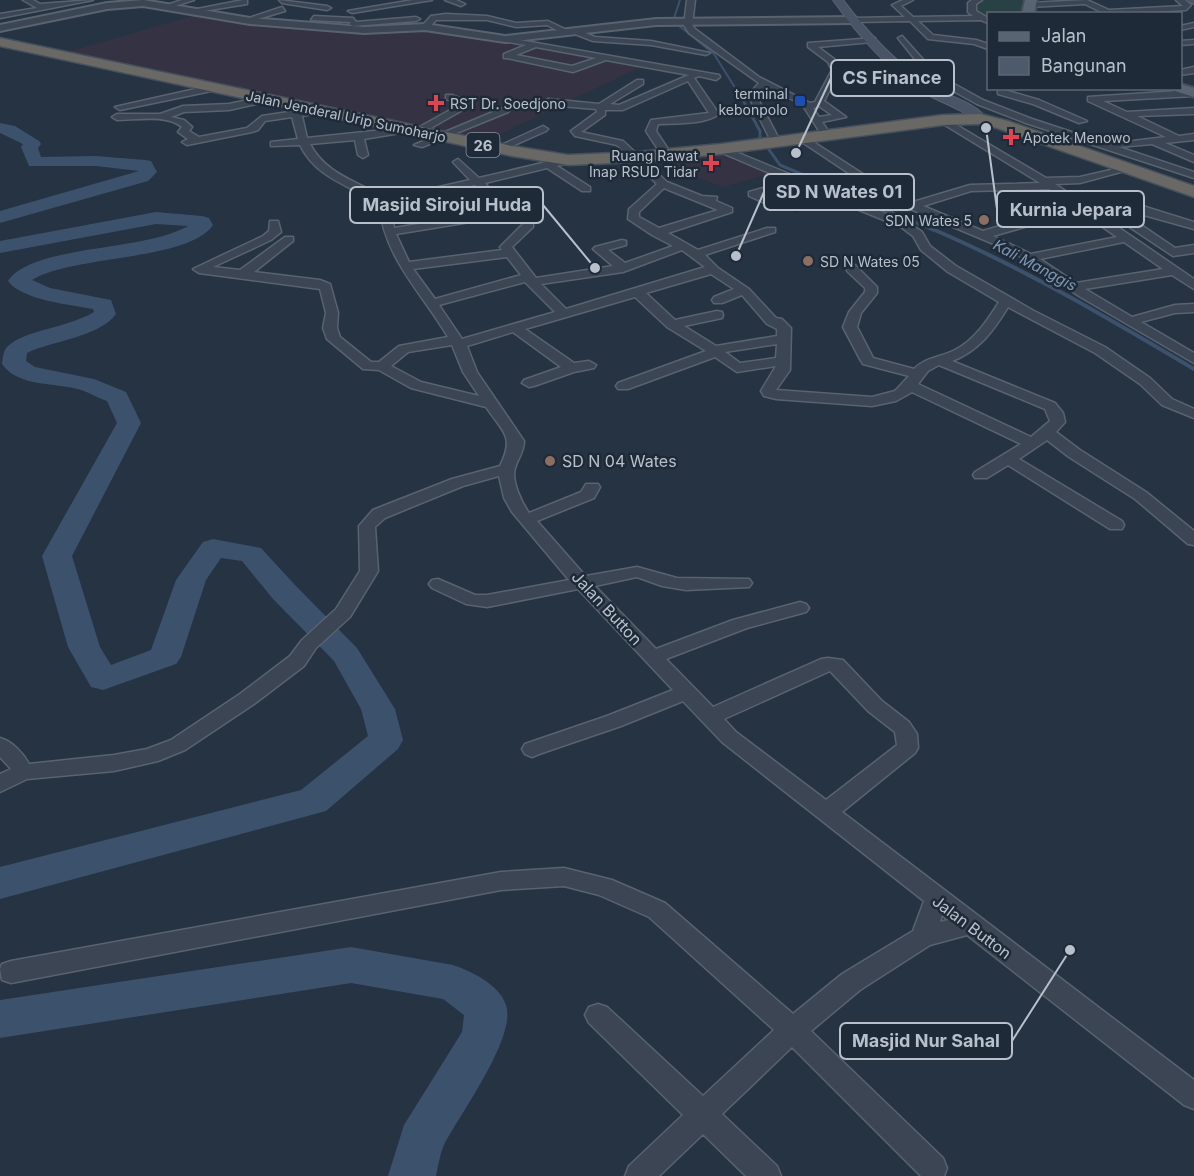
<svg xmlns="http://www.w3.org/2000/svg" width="1194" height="1176" font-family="Inter,sans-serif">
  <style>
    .medical { fill: #353343 }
    .green { fill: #284144 }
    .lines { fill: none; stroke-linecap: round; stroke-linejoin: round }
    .stream-far2 { stroke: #3c516c; stroke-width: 2 }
    .stream-far1 { stroke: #3c516c; stroke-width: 3 }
    .stream { stroke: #3c516c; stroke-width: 4 }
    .river { fill: #3c516c; fill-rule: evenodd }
    .building { fill: #4c5a6c; stroke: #212c3a; stroke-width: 1.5 }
    .minor-casing { stroke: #596370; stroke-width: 3 }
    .tertiary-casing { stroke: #596370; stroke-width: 4 }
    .secondary-casing { stroke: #596370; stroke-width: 2 }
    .primary-casing { stroke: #444e5c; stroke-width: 4 }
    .trunk-casing { stroke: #45505d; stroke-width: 3 }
    .minor { fill: #3b4553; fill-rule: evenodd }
    .tertiary { fill: #3b4553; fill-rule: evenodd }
    .secondary { fill: #495466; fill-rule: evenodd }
    .primary { fill: #596472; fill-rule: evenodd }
    .trunk { fill: #696865; fill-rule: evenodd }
    .transit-dot { fill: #1a4fb4; stroke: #1f2a38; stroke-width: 2 }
    .health-dot { fill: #e0444e; stroke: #1f2a38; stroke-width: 2 }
    .education-dot { fill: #8d6e63; stroke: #1f2a38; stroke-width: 2 }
    .labels { text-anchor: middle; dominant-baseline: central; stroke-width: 5; stroke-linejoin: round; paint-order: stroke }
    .far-poi-label { font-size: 14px; fill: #b8c0cc; stroke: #1f2a38; text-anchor: end }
    .far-street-label { font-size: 14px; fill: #b8c0cc; stroke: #1f2a38 }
    .shield { fill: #1f2a38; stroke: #8a93a0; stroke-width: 1.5 }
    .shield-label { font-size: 15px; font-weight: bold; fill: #b8c0cc }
    .far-water-label { font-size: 15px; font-style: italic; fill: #7f97b4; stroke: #1f2a38 }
    .poi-label { font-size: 16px; fill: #b8c0cc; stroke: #1f2a38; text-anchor: start }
    .street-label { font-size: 16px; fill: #b8c0cc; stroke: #1f2a38 }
    .leader { fill: none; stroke: #b8c0cc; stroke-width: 2 }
    .callout-dot { fill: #b8c0cc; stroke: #1f2a38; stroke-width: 2 }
    .callout { fill: #1f2a38; stroke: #b8c0cc; stroke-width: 2 }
    .callout-label { font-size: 18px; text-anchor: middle; font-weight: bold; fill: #b8c0cc }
  </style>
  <rect width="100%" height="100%" fill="#263343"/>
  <path class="medical" d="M202 13 255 23 428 30 642 66 486 141 68 52Z
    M719 150 772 173 723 187 678 170 664 157Z"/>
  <path class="green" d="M980 0H1026L1023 13 988 14V20L974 12V3Z"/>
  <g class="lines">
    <path class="stream-far2" d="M680 0 673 21 714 54 744 102
      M1184 0 1194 4"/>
    <path class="stream-far1" d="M743 100 760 131V137L780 165 933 230"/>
    <path class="stream" d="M930 228C1022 267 1108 318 1194 369"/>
    <path class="river" d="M0 123 15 126 39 141 41 144 38 148 41 157 96 156 145 160 151 161 157 172 148 181 0 223V211L139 171 96 166H29L21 147 23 144 0 133Z
      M156 212 202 216 209 218 213 225C189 261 72 255 32 280L50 288 111 300 116 314C100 337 51 341 27 353L26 361 35 367 94 379 126 392 141 423 72 556 100 647 111 665 151 650 176 580 203 542 213 539 261 548 295 585 357 648 395 709 403 740 398 749 326 811 0 899V867L301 790 368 736 361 709 334 661 273 599 242 561 221 558 206 580 181 657 176 664 103 690 91 687 68 647 42 556 117 423 107 401C98 398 90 393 81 390 56 382 19 388 2 364 3 358 3 350 8 346 25 330 70 327 94 312L93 309C72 305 21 300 8 281 33 244 144 252 188 226L156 224 0 253V241Z
      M351 947 453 965C471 971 500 985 506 1005 517 1037 460 1114 444 1145 440 1154 438 1166 436 1176H388L404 1125 462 1032 464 1015 443 999 351 983 0 1038V1000Z"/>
  </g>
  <path class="building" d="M809 199 820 204 796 212 784 207Z"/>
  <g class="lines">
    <g class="minor-casing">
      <path id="minor" d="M23 0H33L40 4 93 0 0 18V14L37 8Z
        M182 0H194L168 8 164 6Z
        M243 0H247V4L191 13 187 11Z
        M279 0 327 6 331 8 327 10 282 3Z
        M413 0H432L352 13 348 11Z
        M445 0H456L465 4 461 6Z
        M687 0H695L692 25 695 29 759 77 810 103 815 102 832 70 828 62 808 47V43L875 38V42H872L818 47 834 59 840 70 824 101 846 117 822 122 831 135 829 137H823L802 104 765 87 759 93V101L780 141 772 143 751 101V92L759 83 689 33 684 25ZM819 106 832 115 819 117 813 108Z
        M903 0H913L901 6 913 17 973 16 968 12V3L972 0H982L976 4V11L988 18V23L981 20 918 21 933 35 976 40 988 44V49L974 44 928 39 910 21 854 22 850 20 854 18 905 17 892 5Z
        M1087 0 1109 10 1183 6 1176 0H1185L1191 5 1186 10 1105 14 1085 4 1029 7 1025 5 1029 3Z
        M282 7 285 11 244 23 240 21Z
        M446 14 487 16 516 23 548 21 573 33 566 35 547 25 516 27 487 20H436L428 29 421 27 431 16Z
        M314 16 353 18 356 22 416 17 420 19 416 21 353 26 349 24 351 22 311 20Z
        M1194 23V27L1180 30V26Z
        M578 30 595 37 651 41 710 53 706 55 651 45 593 41 575 34V30Z
        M902 36 936 74 983 100 1032 119 1108 144 1166 137 1088 101V97L1194 90V96L1103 101 1127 112 1194 108V114L1137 116 1179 136 1194 134V140L1165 143 1194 155V162L1152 144 1119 147 1194 172V178L1026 123 977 104 930 78 898 38Z
        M502 37 719 75 720 77 716 80 699 76 694 78 719 114C704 125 676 123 658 124L656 131 672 155 671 157H663L646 131 651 120 709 113 688 81 623 110H605V115L581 132 623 141 667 182 702 196 717 197 716 201 732 208V212L668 233 698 250 767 228H775V232L705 255 718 268 749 289 776 318 782 319 791 328 790 370 776 390 872 397 895 391 909 376 863 364 861 361 843 327 849 312 865 292V288L847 271V265H855L877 287V293L861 313 857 327 873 358 914 369C924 358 940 357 953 351 974 341 987 321 999 302L948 272 921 250 913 236 901 227 820 194 774 207 749 196V192L788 181 718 151 716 149 721 146 909 223 922 232 930 246 956 266 1034 311 1105 347 1150 378 1172 399 1194 409V418L1162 405 1140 384 1095 353 1008 307C994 330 979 351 952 361L1055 403 1063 413 1065 422 1056 432 1080 450 1146 492 1194 531V545L1188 544 1135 499 1069 457 1047 440 1019 459 1122 521 1124 525 1122 529H1110L1008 465 987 478H975L973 475 975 472 1021 444 912 392 896 401 872 406 776 399 764 396 761 391 776 366 737 372 715 357 628 389H618L616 386 618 383 706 351 667 327 635 297 525 329 574 363 589 361 596 365 594 368 574 372 534 386 529 387 522 383 524 380 561 367 513 332 467 346 477 372 524 441C524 452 518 458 515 468 511 481 522 503 529 513L581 492 586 484H598L600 487 594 498 537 521 581 571 586 576 637 567 677 578 749 579 752 583 749 587 686 590 662 586 637 577 595 586 656 649 733 620 800 602 806 604 809 608 806 612 747 628 666 659 713 707 821 659 828 658 843 660 882 701 909 722 917 734 918 748 915 753 842 812 1194 1080V1109L1184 1105 967 935 930 945 860 990 811 1031 943 1158 947 1168 944 1176H921L792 1047 722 1114 777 1166 781 1176H746L703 1134 659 1176H625L629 1166 683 1115 589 1023 585 1015 589 1007 598 1004 607 1007 703 1096 774 1030 649 917 599 895 564 886 501 890 11 983 2 980 0 969 2 964 11 961 501 872 564 868 612 880 665 903 793 1014 842 974 913 931 924 901 722 742 683 701 621 726 539 754 532 757 525 754 522 749 525 744 607 716 673 690 578 589 487 607 466 604 432 588 429 584 432 580 438 579 475 595H487L569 580 512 512 504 498 499 476 463 486 385 518 375 527 378 571 350 617 316 648 304 666 254 704 185 750 158 761 114 771 27 779 0 792V774L11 769 0 757V738C12 741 23 753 29 764L114 755 147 749 171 740 240 694 290 656 302 640 336 609 360 571 359 526 373 510 452 479 500 466C515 436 503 432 486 407L411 388 379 370 363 369 327 339 323 328 326 313 320 289 199 273 193 269 263 236 269 231 270 221H278L281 232 271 240 213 267 240 270 285 237H293V241L254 272 320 280 330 284 338 313 337 328 340 337 371 362H379L399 346 448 337C421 291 385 260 379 204 350 185 317 179 300 145L271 146V142L298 139 292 117 265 121 258 130 252 132 187 145 182 142 188 139 178 132 182 127C166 114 136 120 117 120L112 117 117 114H160L183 106 229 104 266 96 269 97V101L229 110 184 112 171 117 184 120 192 127 189 131 199 137 247 128 262 116 322 107 327 110 325 112 302 116 307 138 412 127V131L364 139 368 155 363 158 358 155 355 140 310 144C326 175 358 181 386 199L470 180 453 162 458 159 479 178 568 157 572 158V162L557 166 590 187V191H582L547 168 485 183 489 188 484 191 475 185 390 205 394 228 506 210 492 199 493 197H501L533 220V227L512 247 536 278 613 266 593 249 595 247 622 240 626 241V245L608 250 625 263 673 246 652 235 628 219 629 209 657 184 617 145 575 136 571 131 597 112 596 109 548 105 543 102 548 99 599 104 637 80H643V84L610 104 619 105 689 75 606 60 573 72 507 58H504V54L526 45 502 41ZM536 47 596 58 572 66 516 55ZM798 184 810 190 775 200 763 195ZM664 188 718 210 659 228 639 217V212ZM513 215 523 224 500 247 502 250 409 262 396 234ZM682 250 705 267 566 309 541 284 623 272ZM507 257 521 275 435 299 413 269ZM711 274 734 289 714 297 712 300 714 303H722L742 295 767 324 777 329V336L716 346 684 326 722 318 723 315 722 312 717 311 675 320 646 293ZM525 282 555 312 462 339 439 305ZM777 344 776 358 740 363 725 352ZM452 345 463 372 479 396 421 382 391 366 408 352ZM939 365 1045 409 1050 421 1031 437 918 384 928 371ZM830 671 868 711 895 732 897 745 826 800 736 732 724 719ZM942 915 948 920 940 922Z
        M1194 40V44L1180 45V41Z
        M1194 67V73L1180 75V70Z
        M213 85 216 86V90L120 110 115 107Z
        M1001 89 1039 100 1087 121 1079 123 1033 104 998 94V90Z
        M446 95H452L473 104 422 133H416V129L461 104 446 99Z
        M505 107 510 110 508 112 422 147 414 145Z
        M943 117 1046 178 1080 177 1128 166V170L1080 183 1055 184 1067 192 1091 193 1136 204 1194 222V229L1133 212 1128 216 1175 248 1194 245V253L1173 256 1119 220 1116 216 1123 209 1090 199H1077L1194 279V289L1172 275 1085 289 1132 317 1175 305 1194 304V312L1175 313 1141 322 1194 353V363L1079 296 1013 252 889 200 796 138 804 136 897 196 913 202 970 185 1040 183 940 122 938 120ZM1049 189 1072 205 983 231 923 206 971 191ZM1080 211 1117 237 1031 254 993 236ZM1124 242 1163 269 1076 283 1040 259Z
        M543 126 548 129 546 131 503 150 495 148Z"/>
    </g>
    <g class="tertiary-casing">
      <path id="tertiary" d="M143 0 250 18 364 27 425 24 505 36 656 19 854 17 859 20 854 23 656 25 505 42 425 30 364 33 250 24 143 6 107 9 0 31V25L107 3Z"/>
    </g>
    <g class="secondary-casing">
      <path id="secondary" d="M833 0H843C867 32 895 62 928 84 946 97 973 100 987 119L985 122H975C960 106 937 102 919 90 885 66 857 34 833 0Z
        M1186 0H1194V4Z"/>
    </g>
    <g class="primary-casing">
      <path id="primary" d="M1025 0H1037L1034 14H1022Z
        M1180 84 1194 88V97L1175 91 1173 88H1180Z"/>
    </g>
    <g class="trunk-casing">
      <path id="trunk" d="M0 38 512 146 568 155 637 152 721 144 943 115 980 114 1008 121 1194 186V197L997 128 980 124 943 125 721 154 637 162 568 165 512 156 0 46Z"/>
    </g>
    <use href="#minor" class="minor"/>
    <use href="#tertiary" class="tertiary"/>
    <use href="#secondary" class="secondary"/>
    <use href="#primary" class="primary"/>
    <use href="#trunk" class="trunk"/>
  </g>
  <rect class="transit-dot" x="794" y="95" width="12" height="12" rx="3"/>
  <g class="health-dot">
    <path d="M433 94h6v6h6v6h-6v6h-6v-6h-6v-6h6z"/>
    <path d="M1008 128h6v6h6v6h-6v6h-6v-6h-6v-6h6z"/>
    <path d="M708 154h6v6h6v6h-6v6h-6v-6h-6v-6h6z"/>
  </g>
  <g class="education-dot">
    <circle cx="984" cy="220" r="6"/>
    <circle cx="808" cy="261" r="6"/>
    <circle cx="550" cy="461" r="6"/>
  </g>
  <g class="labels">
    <g class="far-poi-label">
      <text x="788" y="93">terminal<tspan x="788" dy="16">kebonpolo</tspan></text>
      <text x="450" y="103" text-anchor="start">RST Dr. Soedjono</text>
      <text x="1023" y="137" text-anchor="start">Apotek Menowo</text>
      <text x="698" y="155">Ruang Rawat<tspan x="698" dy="16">Inap RSUD Tidar</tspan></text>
      <text x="972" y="220">SDN Wates 5</text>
      <text x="820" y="261" text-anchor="start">SD N Wates 05</text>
    </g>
    <g class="far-street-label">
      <text transform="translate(346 116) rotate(12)">Jalan Jenderal Urip Sumoharjo</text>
    </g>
    <rect class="shield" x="466.5" y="133" width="33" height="24" rx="4.5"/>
    <g class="shield-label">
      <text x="483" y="145">26</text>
    </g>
    <g class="far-water-label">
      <text transform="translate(1035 265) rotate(28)">Kali Manggis</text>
    </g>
    <g class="poi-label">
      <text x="562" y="461">SD N 04 Wates</text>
    </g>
    <g class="street-label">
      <text transform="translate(607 608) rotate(47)">Jalan Button</text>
      <text transform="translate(972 927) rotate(37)">Jalan Button</text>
    </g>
  </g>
  <path class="leader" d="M796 153L831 78M736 256L764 192M595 268L543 205M986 128L997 209M1070 950L1012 1041"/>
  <g class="callout-dot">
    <circle cx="796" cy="153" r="6"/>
    <circle cx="736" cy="256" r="6"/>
    <circle cx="595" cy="268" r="6"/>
    <circle cx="986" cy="128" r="6"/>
    <circle cx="1070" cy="950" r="6"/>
  </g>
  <g class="callout">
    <rect x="831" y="60" width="123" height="36" rx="6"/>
    <rect x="764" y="174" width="150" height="36" rx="6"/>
    <rect x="350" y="187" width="193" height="36" rx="6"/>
    <rect x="997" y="191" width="147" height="36" rx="6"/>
    <rect x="840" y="1023" width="172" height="36" rx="6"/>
  </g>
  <g class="callout-label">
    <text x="892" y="84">CS Finance</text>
    <text x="839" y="198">SD N Wates 01</text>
    <text x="447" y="211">Masjid Sirojul Huda</text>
    <text x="1071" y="216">Kurnia Jepara</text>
    <text x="926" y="1047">Masjid Nur Sahal</text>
  </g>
  <rect x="987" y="12" width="195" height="78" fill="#1f2a38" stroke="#5c6673" stroke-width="1.5"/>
  <rect x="999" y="32" width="30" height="9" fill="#596472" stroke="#5c6673" stroke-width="1.5"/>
  <text x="1041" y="42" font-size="18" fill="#b8c0cc">Jalan</text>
  <rect x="999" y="57" width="30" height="18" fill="#4c5a6c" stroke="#5c6673" stroke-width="1.5"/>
  <text x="1041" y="72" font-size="18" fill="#b8c0cc">Bangunan</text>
</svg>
